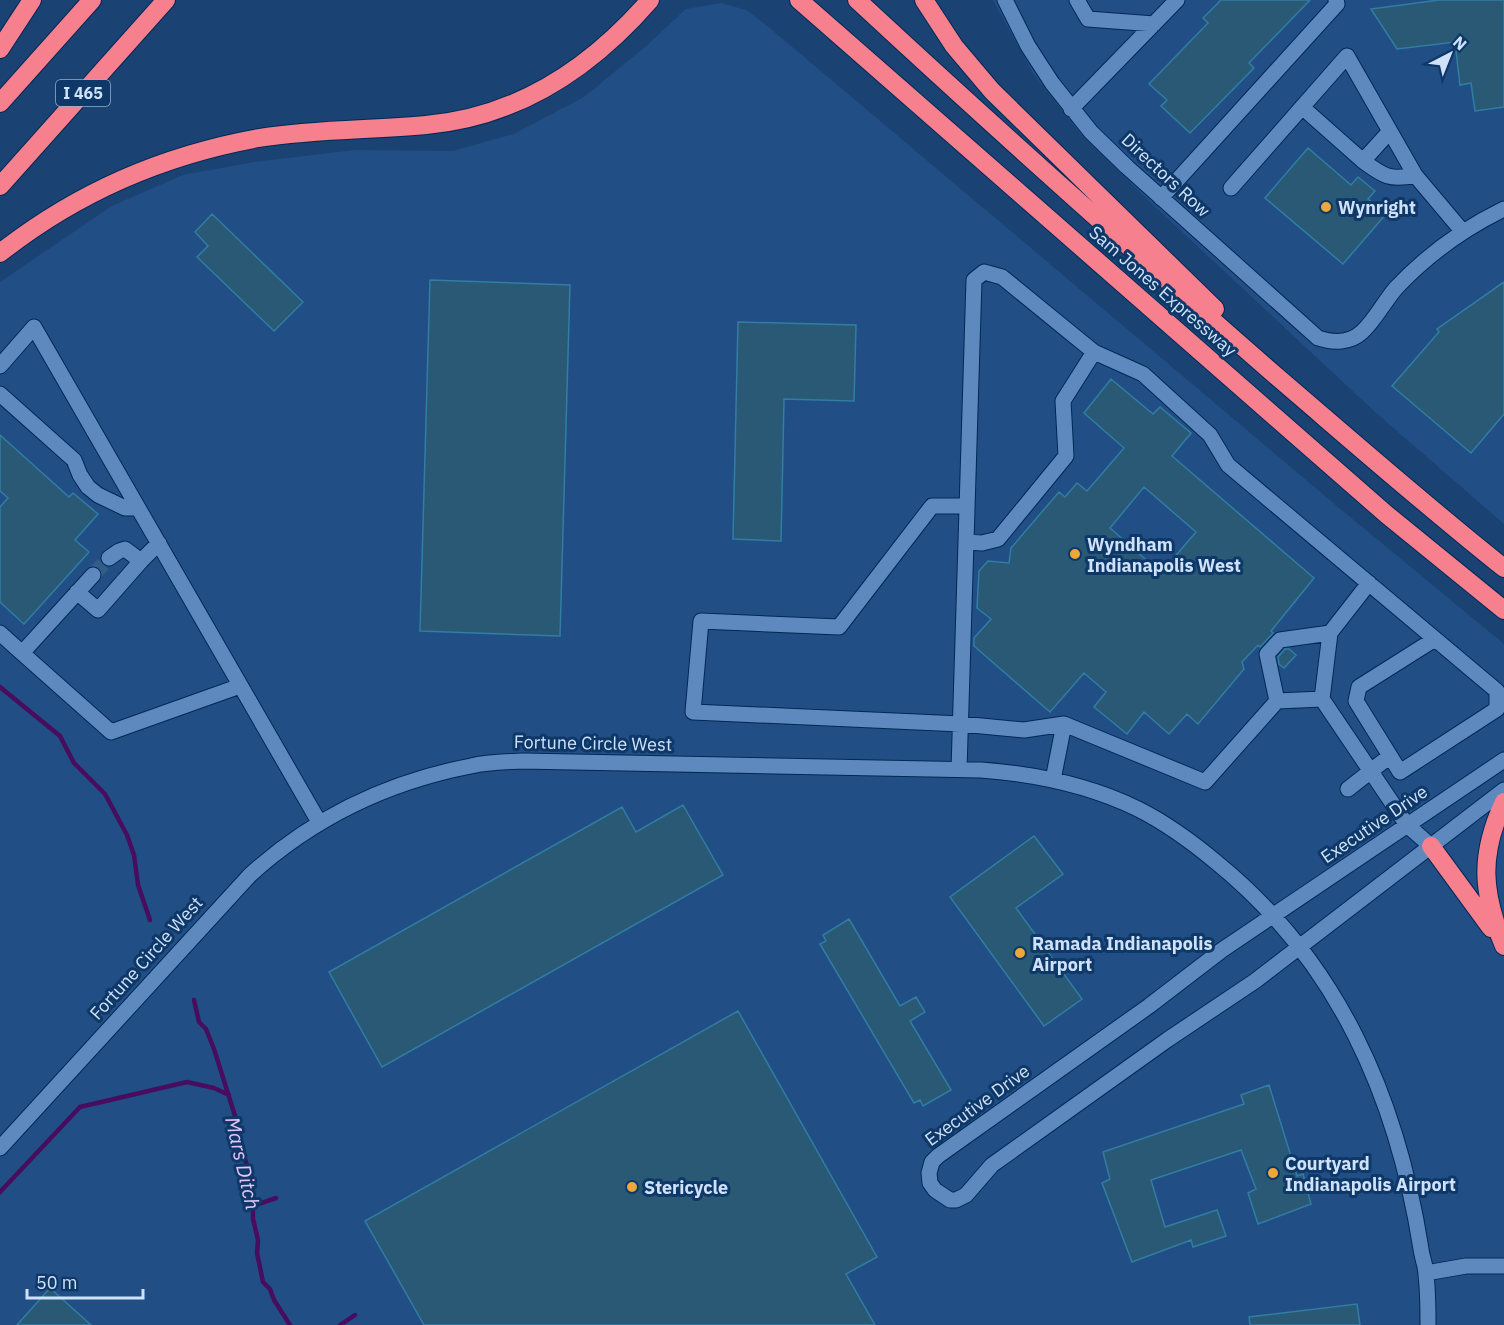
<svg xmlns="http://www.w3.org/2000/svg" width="1504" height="1325" font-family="'IBM Plex Sans',sans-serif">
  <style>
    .built { fill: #214f85 }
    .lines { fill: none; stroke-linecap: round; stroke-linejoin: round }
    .stream { stroke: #480d5e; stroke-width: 4.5 }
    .building { fill: #295974; stroke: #317da4; stroke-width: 1.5; fill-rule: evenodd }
    .minor-tunnel { stroke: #355b88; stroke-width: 15; stroke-dasharray: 15 8; stroke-linecap: butt }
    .minor-casing { stroke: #002856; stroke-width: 17 }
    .highway-casing { stroke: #002856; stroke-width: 20 }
    .minor { stroke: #5e89bf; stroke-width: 15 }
    .highway { stroke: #f6808d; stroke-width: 18 }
    .poi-dot { fill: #eda83b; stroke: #0e3868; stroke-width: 2 }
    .labels { text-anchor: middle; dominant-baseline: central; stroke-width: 6; stroke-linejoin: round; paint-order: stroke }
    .shield { fill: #0e3868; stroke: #96afce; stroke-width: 1.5 }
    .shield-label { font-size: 16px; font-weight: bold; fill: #d0e2fa }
    .street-label { font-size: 18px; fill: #d0e2fa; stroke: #0e3868 }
    .poi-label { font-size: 18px; font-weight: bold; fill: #d0e2fa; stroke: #0e3868; text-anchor: start }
    .water-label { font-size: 20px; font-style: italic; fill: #e7c4f9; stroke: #0e3868 }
  </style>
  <rect width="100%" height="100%" fill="#1a4374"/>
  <path class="built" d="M993 0H1504V524L1374 411 1148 200 1080 133 1033 73Z
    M721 3 746 10 765 24 1344 512 1504 644V1325H0V282L112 206 183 175 254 162 355 150 453 151 514 134 584 97 645 47 686 9Z"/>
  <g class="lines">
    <path class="stream" d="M0 687 60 736 74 763 105 794 127 835 134 855 138 885 150 920
      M194 1000 199 1022 206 1029 214 1049 236 1119 243 1154 252 1179 253 1219 258 1240 257 1253 263 1282 270 1289 274 1300 290 1325
      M0 1192 80 1107 187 1082 214 1088 229 1095
      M253 1206 276 1198
      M340 1325 355 1315"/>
  </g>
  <path class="building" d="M1221 0H1310L1249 63 1254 68 1190 133 1161 106 1167 100 1149 84 1208 23 1203 18Z
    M1439 0H1504V107L1475 111 1471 83 1460 85 1455 42 1397 49 1371 9Z
    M1308 148 1351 185 1358 177 1375 191 1368 199 1386 214 1343 264 1265 198Z
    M212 214 303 302 274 331 197 257 208 246 195 232Z
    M430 280 570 285 560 636 420 631Z
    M1504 282V414L1471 453 1392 386 1439 332 1437 329Z
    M738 322 856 325 854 401 784 399 781 541 733 539Z
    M1111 379 1153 414 1160 407 1191 433 1172 456 1314 578 1271 631 1273 633 1260 647 1258 645 1242 662 1244 669 1198 724 1187 714 1169 734 1144 712 1127 734 1094 707 1106 692 1084 673 1050 712 974 646V638L991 619 977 608 979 571 988 561 1009 563 1011 548 1059 492 1065 497 1077 483 1087 491 1124 448 1084 413ZM1144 487 1196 532 1161 573 1110 528Z
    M0 435 69 497 73 493 98 514 75 540 89 552 24 624 0 602V507L8 498 0 491Z
    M1285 649H1289L1296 655 1284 668 1279 664 1278 657Z
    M683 805 723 875 382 1067 329 972 622 807 636 832Z
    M1034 836 1063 874 1016 908 1082 999 1044 1026 950 897Z
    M849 919 900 1006 916 997 925 1012 910 1021 951 1090 923 1106 920 1100 914 1103 820 944 826 941 823 935Z
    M738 1011 877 1257 846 1274 875 1325H424L365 1221Z
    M1269 1085 1297 1176 1303 1174 1311 1204 1258 1224 1248 1193 1256 1189 1241 1150 1151 1180 1165 1227 1217 1210 1226 1236 1193 1247 1191 1240 1132 1262 1102 1183 1110 1179 1103 1152 1244 1104 1241 1095Z
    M50 1288 91 1325H17Z
    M1357 1304 1360 1325H1250L1249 1317Z"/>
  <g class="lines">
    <path class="minor-tunnel" d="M93 575 109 558"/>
    <g class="minor-casing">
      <path id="minor" d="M1005 0 1028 46 1052 83 1091 132 1127 167 1318 338C1333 343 1350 343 1362 332 1375 320 1384 302 1396 288 1427 255 1463 229 1504 209
        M1077 0 1088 19 1154 24
        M1302 107 1363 161 1390 131
        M1071 109 1177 0
        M1363 161C1383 176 1391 181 1415 175
        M1231 188 1347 56 1415 175 1463 232
        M1161 198 1337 4 1336 0
        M1094 352 1143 374 1210 435 1228 465 1497 691V709L1400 772 1356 701 1359 687 1435 639
        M0 366 34 327 319 822
        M0 394 74 460 80 475 88 487 98 495 125 508H138
        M967 506H932L839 627 701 621 693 712 961 724 1024 730 1064 724 1205 782 1277 701 1322 699 1330 633 1369 583
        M109 558 119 551 125 549 141 561 159 543
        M93 575 22 653 111 732 240 686
        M77 592 98 610 141 561
        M0 633 22 653
        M1322 699 1407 825 1431 846
        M1277 701 1267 654 1280 640 1330 633
        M1504 760 1222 950 1149 1006 938 1156 932 1162 929 1173 930 1183 935 1190 950 1200H956L966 1195 992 1165 1167 1040 1255 981 1504 790
        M959 770 974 280 984 272 1002 277 1094 352 1063 401 1066 456 998 539 982 543 966 542
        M1053 780 1064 724
        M1348 789 1390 756
        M0 1148 250 875C313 818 388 782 471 766 488 762 505 762 522 761L981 770C1035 774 1089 785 1138 809 1166 823 1192 842 1216 862 1338 961 1397 1097 1421 1249 1422 1258 1426 1266 1426 1275 1428 1292 1428 1308 1428 1325
        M1426 1273 1466 1266H1504"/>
    </g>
    <g class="highway-casing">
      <path id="highway" d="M799 0 1386 514 1504 610
        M857 0C994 127 1134 252 1275 375 1351 440 1426 506 1504 568
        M924 0 954 46 992 91 1215 309
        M0 49 32 0
        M0 103 92 0
        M0 186 166 0
        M0 253C76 193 164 155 259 138 314 129 370 130 426 125 518 117 591 68 650 0
        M1504 802C1479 855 1482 893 1504 946
        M1431 846 1491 928"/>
    </g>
    <use href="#minor" class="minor"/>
    <use href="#highway" class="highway"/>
  </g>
  <g class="poi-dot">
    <circle cx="1326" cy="207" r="6"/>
    <circle cx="1075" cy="554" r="6"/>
    <circle cx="1020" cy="953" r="6"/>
    <circle cx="1273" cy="1173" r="6"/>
    <circle cx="632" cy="1187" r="6"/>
  </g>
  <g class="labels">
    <rect class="shield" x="56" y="80" width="54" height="26" rx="4.5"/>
    <g class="shield-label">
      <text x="83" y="93">I 465</text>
    </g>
    <g class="street-label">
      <text transform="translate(1166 175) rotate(43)">Directors Row</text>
      <text transform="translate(1163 291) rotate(41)">Sam Jones Expressway</text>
      <text transform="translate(593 743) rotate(1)">Fortune Circle West</text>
      <text transform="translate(1374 824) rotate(-34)">Executive Drive</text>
      <text transform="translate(146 958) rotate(-48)">Fortune Circle West</text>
      <text transform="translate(977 1105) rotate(-36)">Executive Drive</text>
    </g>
    <g class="poi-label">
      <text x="1338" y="207">Wynright</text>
      <text x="1087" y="544">Wyndham<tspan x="1087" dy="21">Indianapolis West</tspan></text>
      <text x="1032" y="943">Ramada Indianapolis<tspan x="1032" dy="21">Airport</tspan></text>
      <text x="1285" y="1163">Courtyard<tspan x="1285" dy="21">Indianapolis Airport</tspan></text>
      <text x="644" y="1187">Stericycle</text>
    </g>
    <g class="water-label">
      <text transform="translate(243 1163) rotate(77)">Mars Ditch</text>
    </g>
  </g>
  <g transform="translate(1450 54) rotate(42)" stroke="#0e3868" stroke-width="4.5" paint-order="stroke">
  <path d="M0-4.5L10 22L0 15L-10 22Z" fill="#d0e2fa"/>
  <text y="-9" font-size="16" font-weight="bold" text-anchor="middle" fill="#d0e2fa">N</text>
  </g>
  <path d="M27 1289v9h116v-9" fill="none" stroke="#d0e2fa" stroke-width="3"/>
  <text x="36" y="1289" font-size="18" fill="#d0e2fa" stroke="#0e3868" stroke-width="4.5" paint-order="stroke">50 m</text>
</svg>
